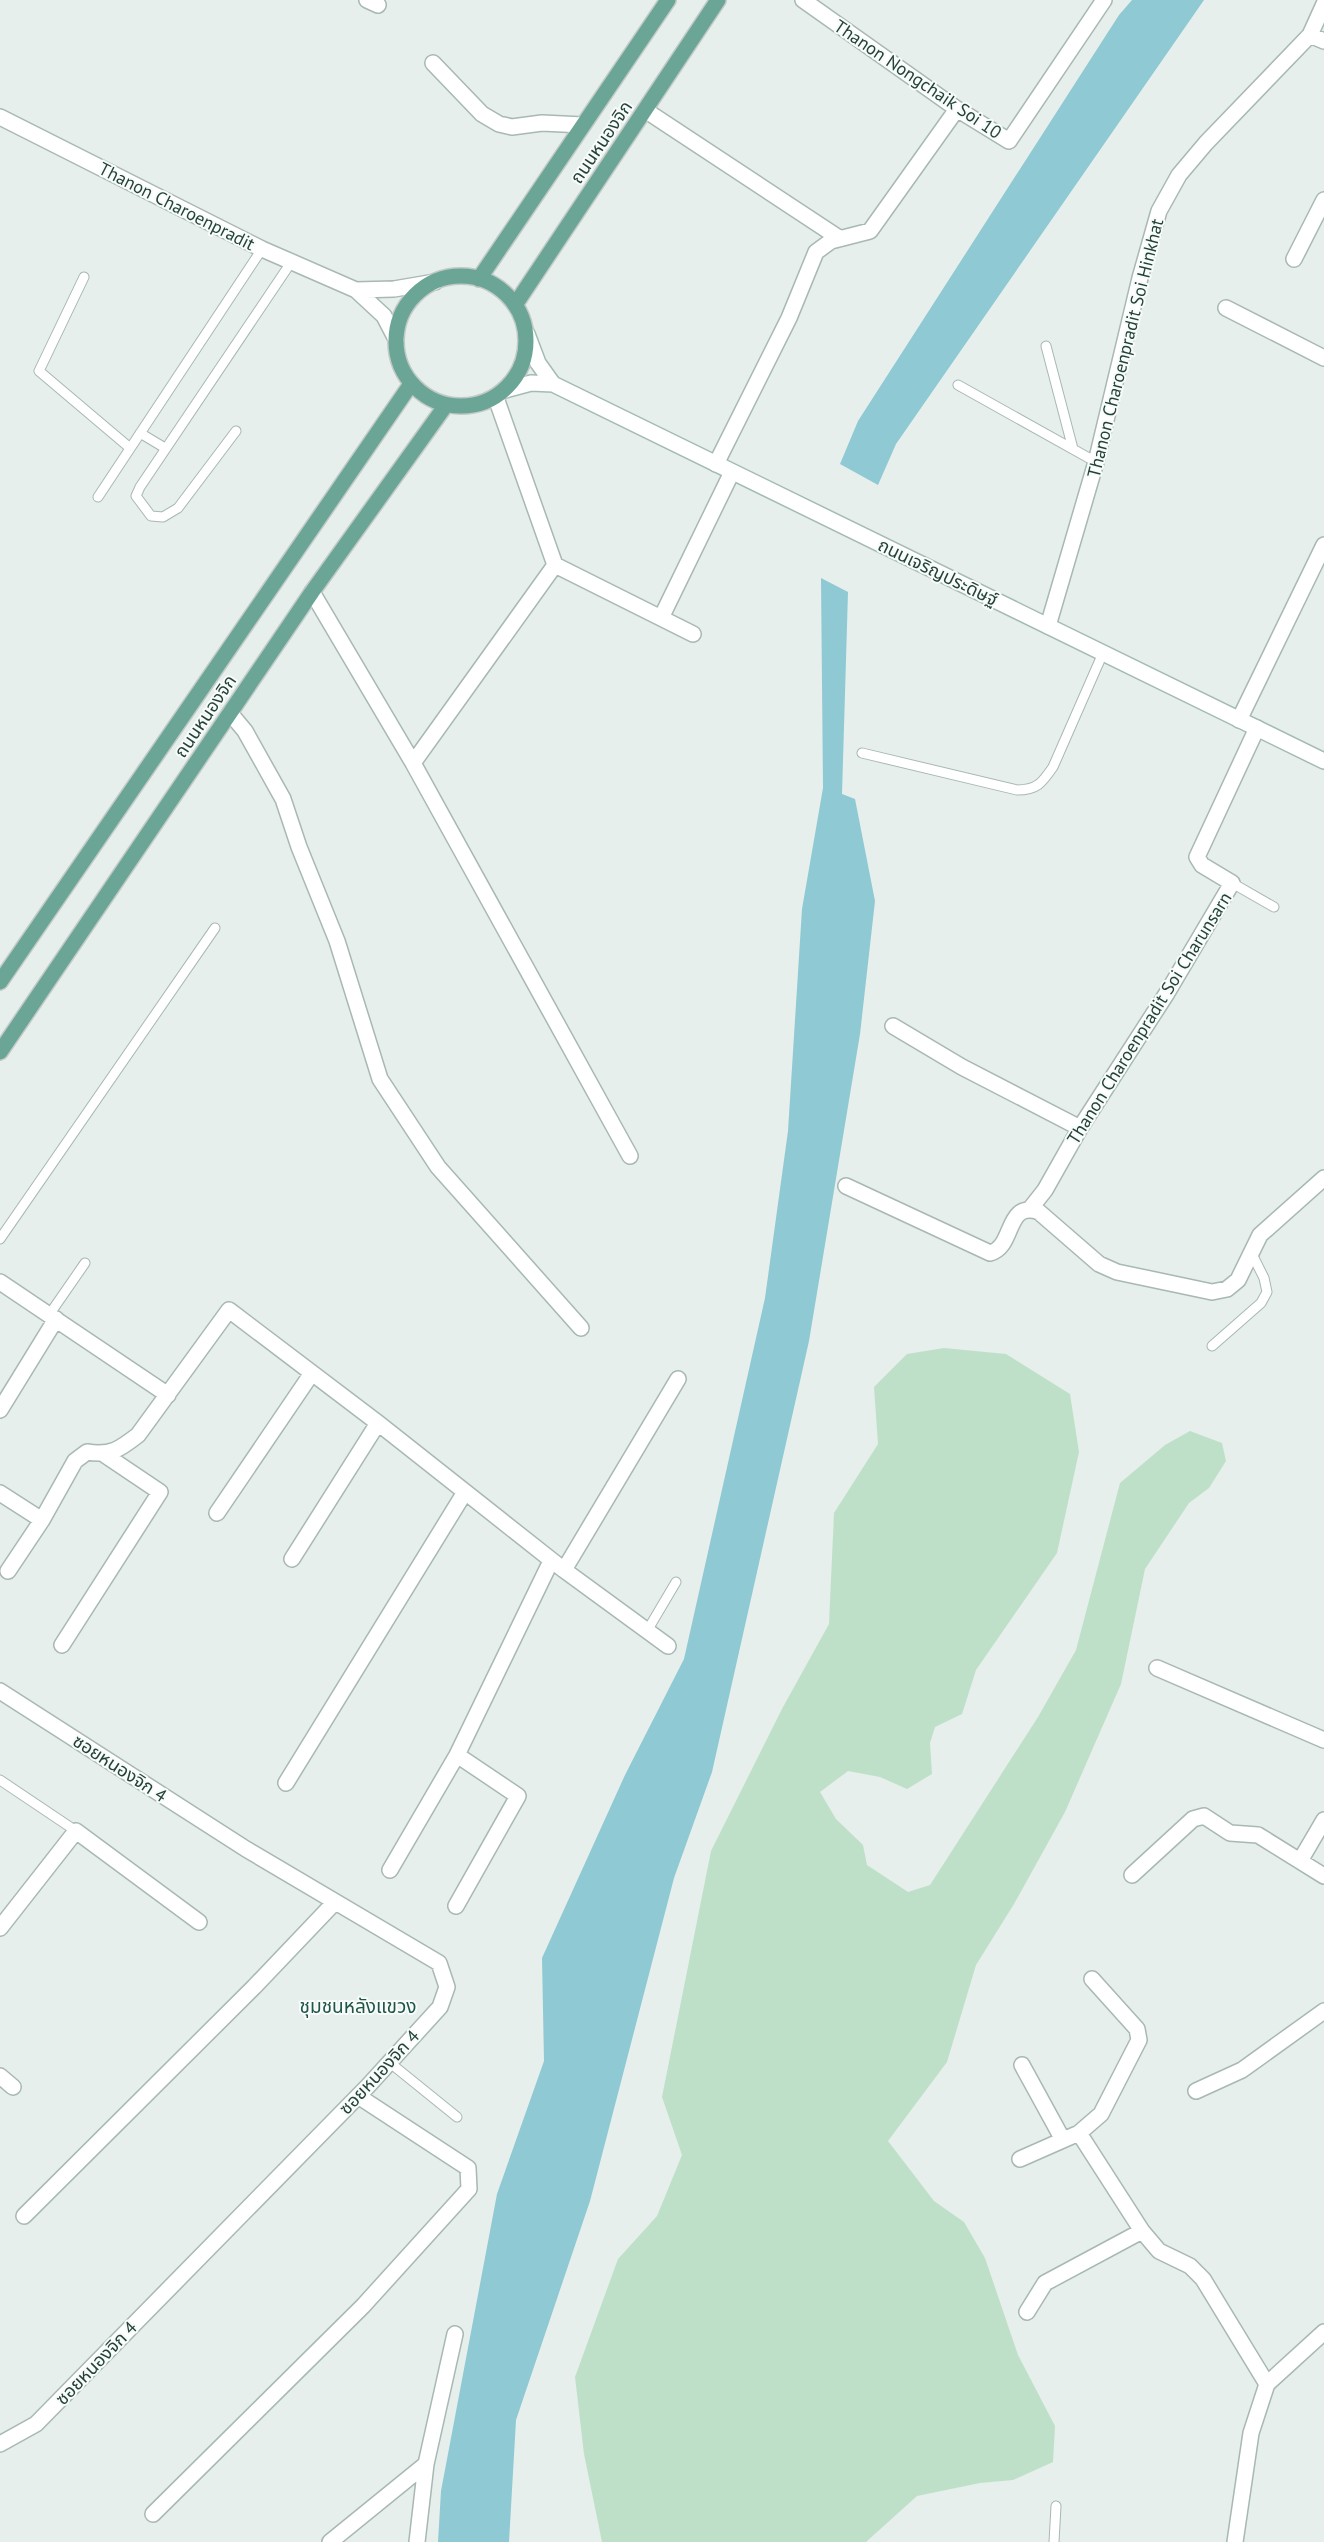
<svg xmlns="http://www.w3.org/2000/svg" width="1324" height="2542" font-family="'PT Sans','Noto Sans Thai',sans-serif">
  <style>
    .green { fill: #bfe0c8 }
    .water { fill: #8ec9d4 }
    .lines { fill: none; stroke-linecap: round; stroke-linejoin: round }
    .service-casing { stroke: #a8b8b2; stroke-width: 11 }
    .minor-casing { stroke: #a8b8b2; stroke-width: 18 }
    .tertiary-casing { stroke: #a8b8b2; stroke-width: 18 }
    .secondary-casing { stroke: #a4bbb3; stroke-width: 18 }
    .primary-casing { stroke: #c2cac8; stroke-width: 18 }
    .service { stroke: #fff; stroke-width: 9 }
    .minor { stroke: #fff; stroke-width: 15 }
    .tertiary { stroke: #fff; stroke-width: 15 }
    .secondary { stroke: #fff; stroke-width: 15 }
    .primary { stroke: #6aa596; stroke-width: 15 }
    .labels { text-anchor: middle; dominant-baseline: central; stroke-width: 4; stroke-linejoin: round; paint-order: stroke }
    .street-label { font-size: 18px; fill: #24423a; stroke: #f7fbf9 }
    .neighbourhood-label { font-size: 19px; fill: #1f5548; stroke: #f7fbf9 }
  </style>
  <rect width="100%" height="100%" fill="#e6efeb"/>
  <path class="green" d="M944 1348 1006 1354 1070 1394 1079 1452 1057 1553 976 1670 962 1714 935 1727 930 1743 932 1774 907 1789 880 1777 848 1771 820 1792 836 1819 863 1845 867 1865 908 1892 930 1885 1038 1717 1076 1650 1120 1483 1165 1445 1190 1431 1222 1443 1226 1461 1209 1488 1189 1503 1145 1569 1121 1684 1065 1812 1014 1904 976 1965 947 2062 888 2141 934 2201 964 2222 985 2258 1018 2355 1055 2426 1053 2462 1013 2480 980 2483 917 2496 866 2542H602L584 2454 575 2377 618 2259 657 2216 682 2155 662 2097 711 1851 783 1707 829 1624 834 1513 878 1444 874 1387 907 1354Z"/>
  <path class="water" d="M1132 0H1204L896 444 878 485 840 464 858 421 1119 15Z
    M821 578 848 592 842 794 855 799 875 901 860 1034 809 1341 712 1772 674 1878 590 2201 516 2420 509 2542H438L441 2491 497 2194 544 2061 542 1958 625 1775 684 1659 765 1298 788 1131 802 909 823 788Z"/>
  <g class="lines">
    <g class="service-casing">
      <path id="service" d="M84 277 39 371 130 448
        M1046 346 1073 449
        M958 385 1096 462
        M236 431 178 508 163 517 151 516 136 496 140 487 292 261
        M140 433 165 448
        M98 497 262 249
        M862 753 1017 790C1037 790 1042 783 1053 767L1103 653
        M1232 883 1274 907
        M0 1239 215 928
        M49 1315 85 1263
        M1212 1346 1261 1303 1267 1292 1264 1278 1251 1252
        M647 1631 676 1582
        M0 1780 76 1831
        M389 2062 457 2117
        M1054 2542 1056 2506"/>
    </g>
    <g class="minor-casing">
      <path id="minor" d="M367 0 378 5
        M803 0 957 109 1009 141 1104 0
        M1310 35 1324 41
        M433 63 482 114 499 124 512 127 542 123 583 125
        M645 110 839 238
        M1294 259 1324 200
        M1226 308 1324 358
        M496 398 555 565
        M716 464 789 318 816 252 831 241 870 231 957 109
        M312 592 413 763 630 1156
        M661 618 732 472
        M1048 626 1096 462 1140 278 1159 211 1179 175 1206 143 1310 35 1324 4
        M230 713 245 731 283 799 299 847 337 941 380 1079 438 1167 581 1328
        M1239 720 1324 545
        M413 763 555 565 693 634
        M893 1026 962 1067 1080 1128
        M846 1186 990 1253C1015 1247 1005 1200 1039 1212L1099 1264 1117 1272 1212 1292 1227 1289 1238 1280 1260 1235 1324 1178
        M1030 1209 1045 1190 1080 1128 1167 993 1232 883 1202 865 1197 857 1257 728
        M0 1282 168 1395
        M0 1410 56 1319
        M0 1493 42 1520
        M217 1513 312 1373
        M292 1559 378 1423
        M564 1570 678 1379
        M8 1571 42 1520 75 1461 87 1452C111 1456 120 1449 138 1435L229 1310 378 1423 564 1570 668 1646
        M62 1645 160 1492 105 1455
        M1157 1668 1324 1740
        M0 1691 246 1849 439 1963 447 1987 440 2007 368 2086 36 2424 0 2444
        M286 1783 465 1492
        M1300 1861 1324 1820
        M390 1870 457 1755 551 1561
        M1132 1875 1193 1819 1204 1816 1230 1833 1258 1835 1324 1876
        M456 1906 518 1796 457 1755
        M0 1928 76 1831 199 1922
        M1022 2065 1063 2140
        M0 2076 13 2087
        M1196 2091 1242 2070 1324 2011
        M1079 2133 1101 2114 1139 2040 1137 2029 1092 1979
        M1020 2159 1079 2133 1142 2231 1159 2251 1190 2266 1203 2279 1267 2384
        M24 2216 254 1987 335 1902
        M1027 2312 1045 2283 1142 2231
        M153 2514 363 2306 469 2189 468 2168 358 2096
        M330 2542 426 2464
        M417 2542 426 2464 455 2334"/>
    </g>
    <g class="tertiary-casing">
      <path id="tertiary" d="M0 117 262 249 356 290 384 316 396 339
        M356 290 394 289 435 282
        M1235 2542 1251 2433 1267 2384 1324 2332"/>
    </g>
    <g class="secondary-casing">
      <path id="secondary" d="M527 334 538 363 553 384
        M505 390 531 383 553 384 1324 761"/>
    </g>
    <g class="primary-casing">
      <path id="primary" d="M396 341a65 65 0 1 1 130 0a65 65 0 1 1-130 0Z
        M479 279 668 0
        M515 305 718 0
        M0 982 411 384
        M0 1052 312 592 446 405"/>
    </g>
    <use href="#service" class="service"/>
    <use href="#minor" class="minor"/>
    <use href="#tertiary" class="tertiary"/>
    <use href="#secondary" class="secondary"/>
    <use href="#primary" class="primary"/>
  </g>
  <g class="labels">
    <g class="street-label">
      <text transform="translate(918 79) rotate(34)">Thanon Nongchaik Soi 10</text>
      <text transform="translate(601 142) rotate(-56)">ถนนหนองจิก</text>
      <text transform="translate(177 206) rotate(27)">Thanon Charoenpradit</text>
      <text transform="translate(1125 348) rotate(-76)">Thanon Charoenpradit Soi Hinkhat</text>
      <text transform="translate(938 572) rotate(26)">ถนนเจริญประดิษฐ์</text>
      <text transform="translate(205 716) rotate(-56)">ถนนหนองจิก</text>
      <text transform="translate(1149 1018) rotate(-58)">Thanon Charoenpradit Soi Charunsarn</text>
      <text transform="translate(120 1768) rotate(33)">ซอยหนองจิก 4</text>
      <text transform="translate(379 2072) rotate(-47)">ซอยหนองจิก 4</text>
      <text transform="translate(96 2363) rotate(-46)">ซอยหนองจิก 4</text>
    </g>
    <g class="neighbourhood-label">
      <text x="358" y="2006">ชุมชนหลังแขวง</text>
    </g>
  </g>
</svg>
